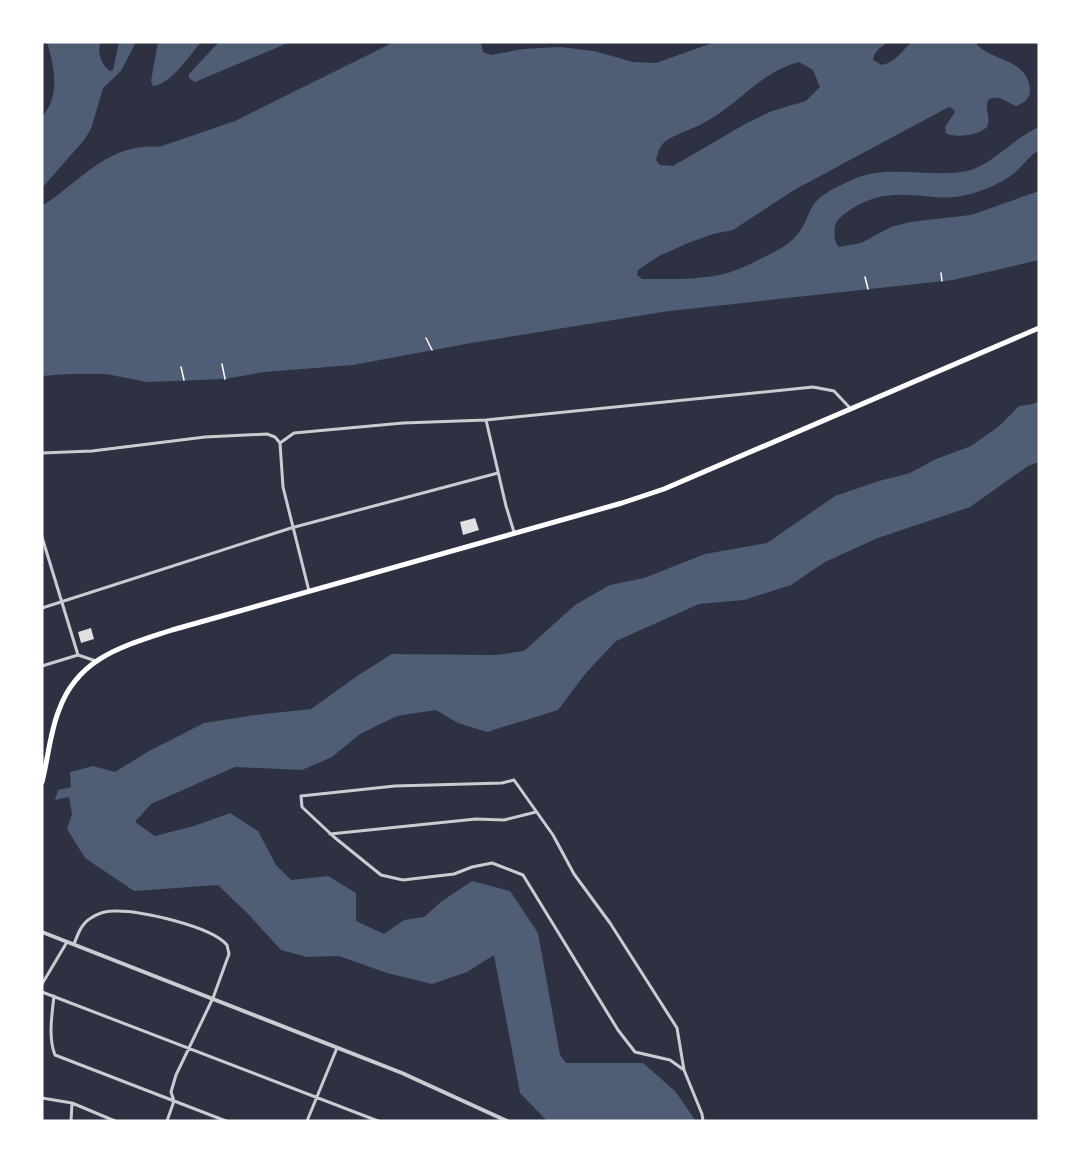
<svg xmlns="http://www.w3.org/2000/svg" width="1081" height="1163" font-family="Ubuntu,sans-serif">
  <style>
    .water { fill: #4f5d75; fill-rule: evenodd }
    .building { fill: #e0e0e3 }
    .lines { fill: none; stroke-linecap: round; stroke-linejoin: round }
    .path { stroke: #fff; stroke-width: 1.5 }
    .minor { stroke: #caccd0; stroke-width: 3 }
    .tertiary { stroke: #caccd0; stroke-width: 4 }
    .primary { stroke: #fff; stroke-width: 5 }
  </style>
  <rect width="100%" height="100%" fill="#2d3142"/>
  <path class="water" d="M47 42H100C98 53 100 64 110 71L113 70 119 42H136L121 71 103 88 91 129 84 140 42 188V117C61 95 54 67 47 42Z
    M158 42H201C190 55 170 85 153 86L151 81Z
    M219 42H290L195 82 189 78V74Z
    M394 42H481L483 52 491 55 523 49 560 47 594 51 633 62 656 63 715 42H888C881 47 874 51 873 60L882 65C894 63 903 51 911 42H978L977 45C993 61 1027 59 1030 89 1031 99 1024 103 1016 106 1006 102 998 94 988 100 985 110 990 116 988 124 986 135 953 139 946 133L945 127 955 112 953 109 949 107 945 109 794 190 733 230 713 234 688 243 659 256 638 270 637 275 642 279C669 279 698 280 724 274 739 270 753 263 766 256 777 251 788 245 796 236 805 227 807 214 814 204 824 191 842 185 856 178 889 165 927 177 961 172 991 168 1011 139 1039 127V150C1029 156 1022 167 1012 175 1003 182 982 191 971 194 928 206 896 180 850 210 844 214 837 219 835 226 834 234 834 242 839 247L861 243 891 227 910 222 971 215 1039 191V260L953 280 669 311 471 343 353 365 264 372 225 379 147 382 106 374H69L42 376V206C80 182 109 142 159 147L235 121ZM799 62 813 70 820 87 806 101 772 111 745 124 673 166 660 165 656 160C658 152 660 145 667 140 680 132 696 128 709 120 740 102 763 71 799 62Z
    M1039 401V462L1028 466 970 507 878 538 825 562 791 585 744 600 699 604 616 641 585 674 558 710 487 732 458 723 436 710 397 716 360 734 332 757 302 770 235 767 151 804 135 822 155 836 194 826 230 813 258 831 276 865 291 880 328 876 356 893V921L384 934 404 920 424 917 442 901 472 881 510 891 538 933 560 1055 566 1063H643L675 1091 696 1121H547L520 1093 494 955 467 972 432 984 387 973 339 956 307 957 281 950 248 914 218 885 134 891 85 858 67 829 72 814 69 797 55 800 58 790 71 787 70 772 93 766 115 772 149 751 204 723 255 715 311 709 360 674 392 654 495 655 524 651 575 605 610 585 644 578 705 554 767 543 835 496 879 481 910 473 936 459 971 446 998 427 1019 406 1033 404Z"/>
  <path class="building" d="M475 518 479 530 463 535 460 522Z
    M91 628 94 639 81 643 78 632Z"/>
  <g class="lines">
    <path class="path" d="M941 273 942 281
      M865 277 868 289
      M426 338 432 350
      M222 364 225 379
      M181 367 184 380"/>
    <path class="minor" d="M486 420 506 506 514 532
      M280 443 294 433 403 423 486 420 813 387 834 391 850 408
      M280 443 283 487 309 591
      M42 453 92 451 205 437 267 434 275 437 280 443
      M42 537 78 655
      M42 608 291 528 498 473
      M42 666 78 655 96 661
      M330 834 476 819 504 820 536 812
      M74 944C78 934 81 924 91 918 97 914 106 911 113 911 139 910 211 926 227 945L229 954 213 998 176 1075 171 1092 174 1101 167 1121
      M42 984 67 942
      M42 992 378 1121
      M54 996C52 1014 48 1038 55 1055L226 1121
      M684 1070 670 1060 635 1052 618 1030 523 875 492 863 472 867 454 874 403 880 381 875 334 837 302 807 301 796 395 786 502 783 514 780 553 835 574 874 610 923 677 1028 684 1070 702 1114 703 1121
      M42 1098 72 1103 115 1121
      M71 1121 72 1103
      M307 1121 337 1048"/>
    <path class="tertiary" d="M42 932 402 1073 507 1121"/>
    <path class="primary" d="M42 782C48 759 50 732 59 710 78 657 124 646 172 630L622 503 664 489 1039 328"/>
  </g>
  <rect width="1081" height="1163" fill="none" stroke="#ffffff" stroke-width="87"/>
</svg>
